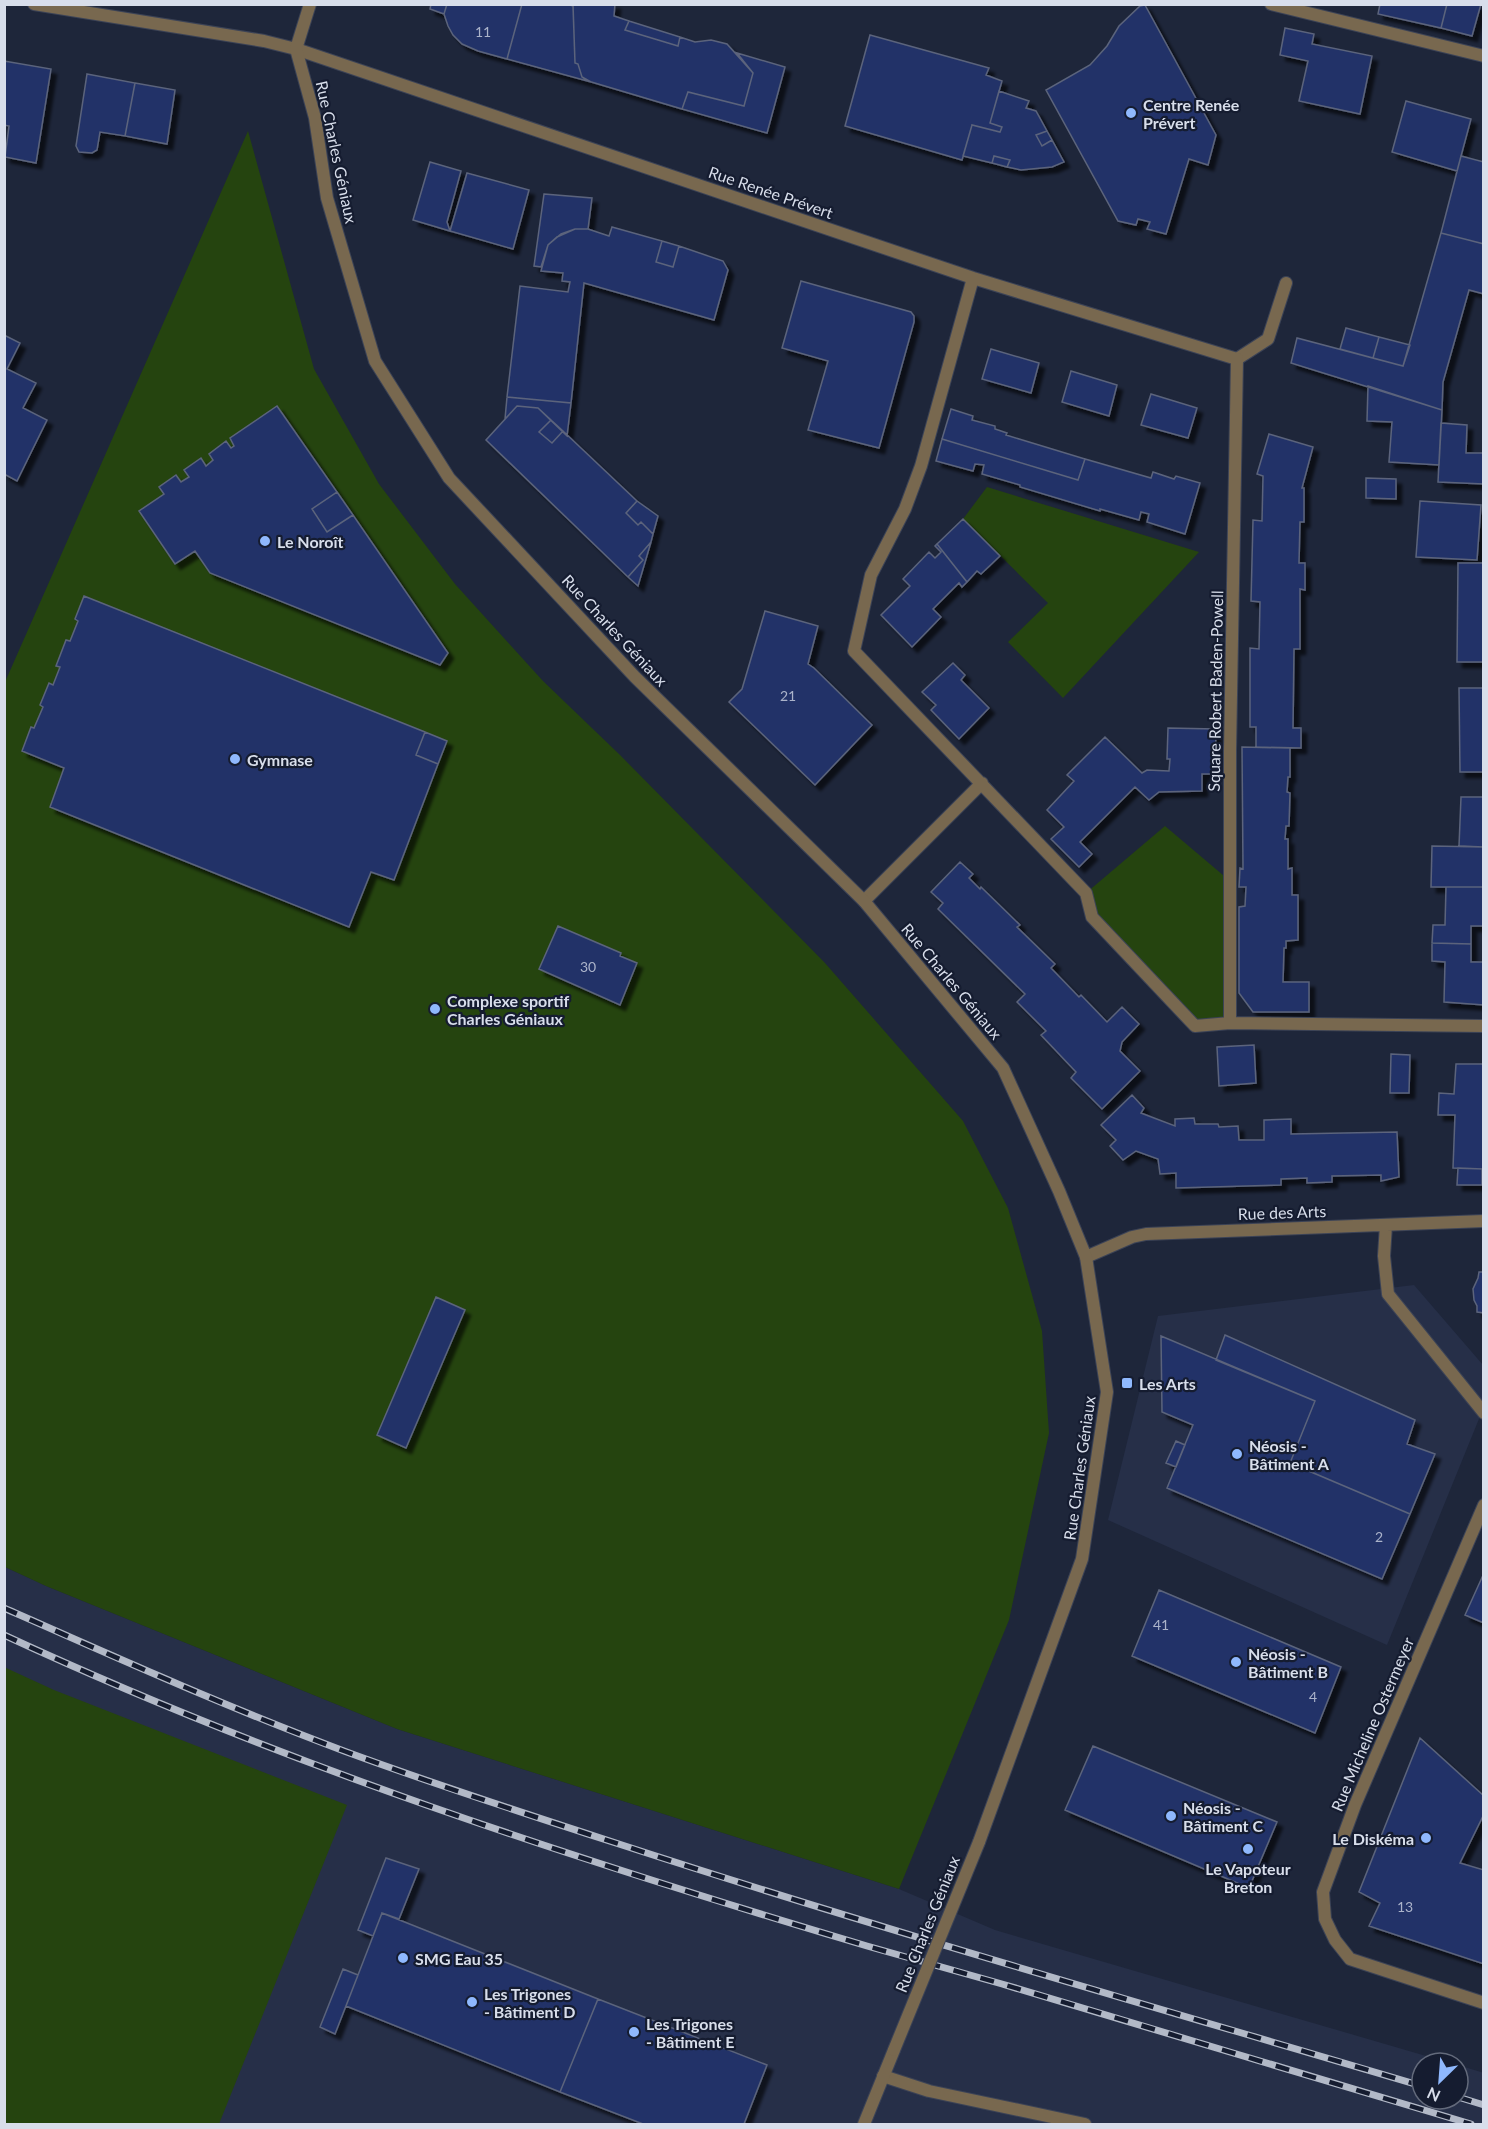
<svg xmlns="http://www.w3.org/2000/svg" width="1488" height="2129" font-family="Lato,sans-serif">
  <style>
    .built { fill: #262f48 }
    .green { fill: #25440f }
    .building { fill: #233368; stroke: #5b647c; stroke-width: 1.5; filter: url(#shadow) }
    .lines { fill: none; stroke-linecap: round; stroke-linejoin: round }
    .service-casing { stroke: #3c4356; stroke-width: 14 }
    .minor-casing { stroke: #3c4356; stroke-width: 14 }
    .tertiary-casing { stroke: #3c4356; stroke-width: 14 }
    .service { stroke: #78684f; stroke-width: 12 }
    .minor { stroke: #78684f; stroke-width: 12 }
    .tertiary { stroke: #78684f; stroke-width: 12 }
    .rail-casing { stroke: #b2b9c7; stroke-width: 7 }
    .rail { stroke: #151c30; stroke-width: 4.5; stroke-dasharray: 14; stroke-linecap: butt }
    .tertiary-bridge-casing { stroke: #3c4356; stroke-width: 14; stroke-linecap: butt }
    .tertiary-bridge { stroke: #78684f; stroke-width: 12 }
    .poi-dot { fill: #8fb8fd; stroke: #151c30; stroke-width: 2 }
    .labels { text-anchor: middle; dominant-baseline: central; stroke-width: 4.5; stroke-linejoin: round; paint-order: stroke }
    .number-label { font-size: 14px; fill: #abb3ca }
    .poi-label { font-size: 16px; font-weight: bold; fill: #d8deeb; stroke: #151c30; text-anchor: start }
    .street-label { font-size: 16px; fill: #d8deeb; stroke: #151c30 }
  </style>
  <defs>
    <filter id="shadow"><feDropShadow dx="5.5" dy="5.5" stdDeviation="1.5" flood-color="#0009"/></filter>
  </defs>
  <rect width="100%" height="100%" fill="#1e263a"/>
  <path class="built" d="M1414 1285 1483 1365V1409L1387 1645 1108 1520 1158 1316Z
    M5 1567 46 1586 397 1729 899 1889 995 1930 1450 2063H1422V2099H1458V2065L1484 2073 1483 2124H5Z"/>
  <path class="green" d="M248 131 314 369 379 484 455 584 543 681 620 755 825 963 963 1121 1008 1208 1042 1331 1049 1433 1009 1620 899 1889 397 1729 46 1586 5 1567V682Z
    M987 487 1199 552 1063 698 1008 642 1048 603 963 519Z
    M1165 826 1230 881V1023L1195 1026 1092 917 1086 893Z
    M4 1667 54 1690 347 1805 219 2124H5Z"/>
  <path class="building" d="M431 4H447L444 14 430 9Z
    M447 4H522L507 59 478 51 462 44 453 35 448 26 444 14Z
    M522 4H567L573 6 575 63 578 64 582 77 591 82 507 59Z
    M573 4H615L614 16 629 21 625 30 678 46 680 37 695 42 711 40 727 44 753 73 744 106 688 92 682 109 588 81 582 77 578 64 575 63Z
    M1380 4H1447L1441 28 1378 14Z
    M1447 4H1481L1472 36 1441 28Z
    M1145 5 1216 135 1208 165 1189 159 1166 234 1147 229 1150 222 1138 219 1136 225 1118 221 1046 90 1090 65 1107 46 1119 26 1140 6Z
    M629 21 680 37 678 46 625 30Z
    M1285 28 1314 34 1312 44 1372 56 1360 114 1299 101 1308 61 1280 55Z
    M870 35 989 68 986 75 1002 81 990 123 1002 127 1000 132 972 125 962 160 845 126Z
    M737 53 785 67 767 133 682 109 688 92 744 106 753 73Z
    M4 61 51 69 36 163 5 157 9 126 4 125Z
    M87 74 135 83 125 136 100 132 97 150 92 153 79 152 76 146Z
    M135 83 175 90 167 144 125 136Z
    M999 91 1029 101 1026 108 1036 111 1047 131 1036 135 1042 146 1052 140 1064 162 1052 167 1021 170 1007 167 1010 160 994 156 992 163 963 156 972 125 1000 132 1002 127 990 123Z
    M1406 101 1471 119 1457 171 1392 152Z
    M1047 131 1052 140 1042 146 1036 135Z
    M994 156 1010 160 1007 167 992 163Z
    M1461 156 1484 162V244L1441 233Z
    M430 162 461 171 447 222 450 231 413 220Z
    M467 173 529 190 513 249 450 231Z
    M544 194 592 198 588 229H575L557 237 548 245 541 267 534 266Z
    M612 227 662 241 656 262 673 267 679 246 723 261 728 270 714 320 584 283 571 403 507 397 520 286 568 292 570 282 562 281 563 273 541 271 548 245 561 234 575 229H588L609 236Z
    M1441 233 1484 244V294L1469 290 1443 382 1442 410 1291 363 1297 338 1403 366Z
    M662 241 679 246 673 267 656 262Z
    M801 281 911 312 914 316V322L879 448 808 430 828 361 782 348Z
    M1346 328 1379 337 1373 358 1340 349Z
    M4 335 20 343 7 369 36 383 23 408 47 420 17 481 4 474Z
    M1379 337 1410 345 1403 366 1373 358Z
    M991 349 1039 363 1031 393 982 379Z
    M1071 371 1117 385 1109 416 1062 402Z
    M1368 386 1442 410 1439 465 1389 462 1392 422 1367 421Z
    M1151 394 1197 408 1188 438 1141 425Z
    M507 397 571 403 567 436 538 408 517 406 505 419Z
    M277 406 337 492 312 509 327 532 353 515 448 653 440 665 210 573 195 551 175 564 139 511 164 494 159 487 176 475 181 482 189 477 184 470 201 458 206 466 213 460 209 454 226 441 231 448 234 446 230 438Z
    M517 406 538 408 551 420 539 432 552 443 563 431 637 501 626 513 638 525 641 522 653 534 651 542 639 556 643 560 628 577 486 440Z
    M951 409 973 416 972 420 995 426V429L1007 433 1006 435 1085 459 1078 480 942 439Z
    M551 420 563 431 552 443 539 432Z
    M1441 423 1467 425 1466 453H1484V484L1438 482Z
    M1269 434 1313 447 1302 488H1304V522H1300L1299 563H1305V590L1300 589V649H1294L1293 728H1301V748L1256 747V727H1250V648L1259 649 1260 602 1251 601 1253 520 1262 521 1263 476 1257 474Z
    M942 439 1078 480 1085 459 1151 478 1153 472 1174 479 1176 476 1200 483 1185 534 1147 522 1149 514 1141 512 1139 520 1100 509V511L1020 487V485L982 474 984 465 975 464 973 471 936 461Z
    M1366 478 1396 479V499L1366 498Z
    M337 492 353 515 327 532 312 509Z
    M637 501 658 516 653 534 641 522 638 525 626 513Z
    M1420 501 1481 505 1477 560 1416 557Z
    M963 519 1000 556 981 574 977 571 967 582 937 544Z
    M651 542 638 586 628 577 643 560 639 556Z
    M937 544 967 582 962 587 959 583 933 609 941 617 912 647 881 615 910 586 903 579 929 552 935 558 941 552 935 546Z
    M1458 563H1484V662H1457Z
    M84 596 425 732 416 755 438 764 394 880 371 872 349 927 50 807 64 768 22 751 31 727 34 728 43 707 40 705 49 683 53 685 60 667 56 666 66 640 70 641 78 621 75 619Z
    M765 611 818 626 808 664 814 668 872 725 815 785 729 702 742 689Z
    M953 663 965 675 961 680 989 708 959 739 931 710 936 705 922 692Z
    M1459 688H1484V772H1460Z
    M1168 728 1216 729 1215 774H1202V791L1159 792 1149 800 1135 787 1080 842 1092 854 1079 867 1051 839 1064 827 1047 810 1074 781 1067 775 1105 737 1142 773 1147 770 1169 771 1170 759H1167Z
    M425 732 447 741 438 764 416 755Z
    M1242 747 1290 748V777H1288L1287 792 1290 793 1289 826H1286L1285 839H1288V869L1292 868V895H1298V940L1286 941V948H1284L1283 982H1309V1012H1253L1239 993V907L1245 906 1246 887H1239L1240 868 1243 869Z
    M1461 797H1484V847L1459 846Z
    M1432 846 1484 847V887H1431Z
    M960 862 973 874 969 878 980 889 981 887 1020 925 1017 927 1055 964 1051 968 1079 997 1081 995 1107 1022 1122 1007 1139 1024 1122 1042 1120 1051 1140 1071 1102 1109 1071 1078 1076 1072 1041 1035 1046 1031 1017 1002 1025 994 938 909 943 903 931 892Z
    M1446 887H1484V926H1471V944L1432 943 1433 925H1445Z
    M558 926 621 953 620 956 637 963 620 1005 539 969Z
    M1432 943 1471 944V962H1484V1005L1444 1002 1445 962 1432 961Z
    M1254 1045 1256 1083 1219 1086 1217 1047Z
    M1391 1054 1410 1055 1409 1093H1390Z
    M1456 1064H1484V1169L1453 1168 1455 1115H1438L1439 1093 1454 1094Z
    M1132 1095 1144 1108 1141 1113 1175 1126V1119L1194 1118 1195 1124H1218L1219 1127 1238 1126 1239 1140H1264V1120L1291 1119V1134L1397 1132 1399 1177 1381 1181V1175L1332 1176V1182L1307 1183V1178L1281 1179V1185L1176 1188V1173L1160 1174 1158 1159 1136 1151 1123 1160 1110 1146 1116 1140 1101 1125Z
    M1458 1168 1482 1169V1185H1457Z
    M1479 1272H1484V1313L1477 1312V1306L1474 1300 1473 1289 1478 1278Z
    M436 1297 465 1310 406 1448 377 1435Z
    M1225 1335 1415 1420 1407 1444 1435 1454 1410 1514 1290 1463 1315 1401 1216 1360Z
    M1161 1336 1315 1401 1290 1463 1410 1514 1382 1579 1167 1488 1193 1425 1162 1412Z
    M1176 1441 1185 1445 1176 1467 1166 1463Z
    M1484 1573V1623L1465 1615Z
    M1159 1590 1341 1667 1315 1733 1132 1656Z
    M1420 1738 1484 1796V1814L1460 1863 1484 1870V1964L1369 1926 1380 1903 1359 1892Z
    M1093 1746 1277 1822 1249 1888 1065 1810Z
    M386 1858 419 1869 399 1919 382 1913 373 1936 358 1930Z
    M382 1913 598 1999 560 2092 346 2006Z
    M343 1969 358 1975 335 2034 320 2027Z
    M598 1999 767 2065 744 2124H643L560 2092Z"/>
  <g class="lines">
    <g class="service-casing">
      <path id="service" d="M1237 359 1268 339 1286 283"/>
    </g>
    <g class="minor-casing">
      <path id="minor" d="M34 4 264 41 296 49 973 278 1237 359 1230 751V1023
        M1271 4 1484 56
        M973 278 921 466 905 509 871 575 854 651 1086 893 1092 917 1195 1026 1230 1023 1484 1026
        M864 901 982 783
        M1386 1225 1384 1256 1388 1294 1484 1413
        M1086 1257 1132 1237 1146 1234 1484 1221
        M1484 1505 1355 1805 1323 1892 1325 1919 1335 1940 1350 1959 1484 2003
        M883 2076 929 2091 1085 2124"/>
    </g>
    <g class="tertiary-casing">
      <path id="tertiary" d="M310 4 296 49 315 118 327 198 375 361 449 478 635 677 864 901 1003 1068 1059 1191 1086 1257 1107 1392 1082 1559 979 1842
        M864 2124 894 2050"/>
    </g>
    <use href="#service" class="service"/>
    <use href="#minor" class="minor"/>
    <use href="#tertiary" class="tertiary"/>
    <g class="rail-casing">
      <path id="rail" d="M4 1608C117 1658 229 1708 344 1751 436 1785 529 1815 622 1845 887 1931 1155 2007 1422 2086
        M4 1635C282 1764 574 1859 867 1946 912 1959 957 1971 1002 1984 1158 2030 1315 2078 1471 2124
        M1458 2097 1484 2105"/>
    </g>
    <use href="#rail" class="rail"/>
    <g class="tertiary-bridge-casing">
      <path id="tertiary-bridge" d="M894 2050 979 1842"/>
    </g>
    <use href="#tertiary-bridge" class="tertiary-bridge"/>
  </g>
  <g class="poi-dot">
    <circle cx="1131" cy="113" r="6"/>
    <circle cx="265" cy="541" r="6"/>
    <circle cx="235" cy="759" r="6"/>
    <circle cx="435" cy="1009" r="6"/>
    <rect x="1121" y="1377" width="12" height="12" rx="3"/>
    <circle cx="1237" cy="1454" r="6"/>
    <circle cx="1236" cy="1662" r="6"/>
    <circle cx="1171" cy="1816" r="6"/>
    <circle cx="1426" cy="1838" r="6"/>
    <circle cx="1248" cy="1849" r="6"/>
    <circle cx="403" cy="1958" r="6"/>
    <circle cx="472" cy="2002" r="6"/>
    <circle cx="634" cy="2032" r="6"/>
  </g>
  <g class="labels">
    <g class="number-label">
      <text x="483" y="31">11</text>
      <text x="788" y="695">21</text>
      <text x="588" y="966">30</text>
      <text x="1379" y="1536">2</text>
      <text x="1161" y="1624">41</text>
      <text x="1313" y="1696">4</text>
      <text x="1405" y="1906">13</text>
    </g>
    <g class="poi-label">
      <text x="1143" y="104">Centre Renée<tspan x="1143" dy="18">Prévert</tspan></text>
      <text x="277" y="541">Le Noroît</text>
      <text x="247" y="759">Gymnase</text>
      <text x="447" y="1000">Complexe sportif<tspan x="447" dy="18">Charles Géniaux</tspan></text>
      <text x="1139" y="1383">Les Arts</text>
      <text x="1249" y="1445">Néosis -<tspan x="1249" dy="18">Bâtiment A</tspan></text>
      <text x="1248" y="1653">Néosis -<tspan x="1248" dy="18">Bâtiment B</tspan></text>
      <text x="1183" y="1807">Néosis -<tspan x="1183" dy="18">Bâtiment C</tspan></text>
      <text x="1414" y="1838" text-anchor="end">Le Diskéma</text>
      <text x="1248" y="1868" text-anchor="middle">Le Vapoteur<tspan x="1248" dy="18">Breton</tspan></text>
      <text x="415" y="1958">SMG Eau 35</text>
      <text x="484" y="1993">Les Trigones<tspan x="484" dy="18">- Bâtiment D</tspan></text>
      <text x="646" y="2023">Les Trigones<tspan x="646" dy="18">- Bâtiment E</tspan></text>
    </g>
    <g class="street-label">
      <text transform="translate(337 152) rotate(78)">Rue Charles Géniaux</text>
      <text transform="translate(771 192) rotate(19)">Rue Renée Prévert</text>
      <text transform="translate(615 630) rotate(47)">Rue Charles Géniaux</text>
      <text transform="translate(1215 691) rotate(-89)">Square Robert Baden-Powell</text>
      <text transform="translate(952 981) rotate(50)">Rue Charles Géniaux</text>
      <text transform="translate(1282 1212) rotate(-2)">Rue des Arts</text>
      <text transform="translate(1079 1468) rotate(-82)">Rue Charles Géniaux</text>
      <text transform="translate(1372 1724) rotate(-67)">Rue Micheline Ostermeyer</text>
      <text transform="translate(927 1924) rotate(-68)">Rue Charles Géniaux</text>
    </g>
  </g>
  <rect width="1488" height="2129" fill="none" stroke="#d8deeb" stroke-width="12"/>
  <g transform="translate(1440 2081) rotate(205)"><circle r="28" fill="#151c30" stroke="#636a7b" stroke-width="1.5"/>
  <path d="M0-4.5L10 22L0 15L-10 22Z" fill="#8fb8fd"/>
  <text y="-9" font-size="16" font-weight="bold" text-anchor="middle" fill="#d8deeb">N</text>
  </g>
</svg>
